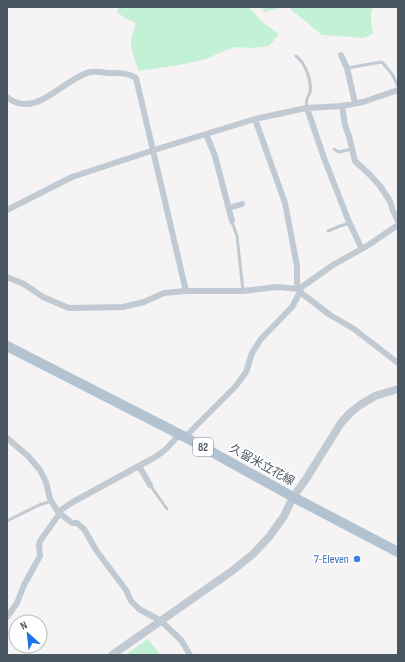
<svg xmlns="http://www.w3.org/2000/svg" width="405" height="662" font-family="'Sofia Sans Condensed','Noto Sans JP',sans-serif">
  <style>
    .green { fill: #c3f1d5 }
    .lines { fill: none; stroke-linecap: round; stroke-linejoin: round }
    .service { stroke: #c1cad2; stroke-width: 3 }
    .minor { stroke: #c1cad2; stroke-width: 6 }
    .tertiary { stroke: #c1cad2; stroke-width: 8 }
    .primary { stroke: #b3c2d1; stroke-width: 10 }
    .shop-dot { fill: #3f7fe0; stroke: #fff; stroke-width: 1.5 }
    .labels { text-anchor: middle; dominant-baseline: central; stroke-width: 3.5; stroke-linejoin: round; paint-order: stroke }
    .shield { fill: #fff; stroke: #808990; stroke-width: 1 }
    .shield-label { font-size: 11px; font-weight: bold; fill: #4a5661 }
    .street-label { font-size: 12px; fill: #4a5661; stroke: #fff }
    .shop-label { font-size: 12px; fill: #366cbe; stroke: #fff; text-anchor: end }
  </style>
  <rect width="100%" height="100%" fill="#f5f3f3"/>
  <path class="green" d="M119 7H249L261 21 279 34 269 46 251 48 235 47 221 52 207 59 179 65 139 71C136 62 131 51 131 42 131 35 136 29 135 22L126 19 117 12Z
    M261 7H283L265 12Z
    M288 7H373C369 15 372 25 373 34L364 38 322 35Z
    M148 639 161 655H125Z"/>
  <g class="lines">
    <path class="service" d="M296 56C305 63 312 80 310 92 308 99 305 98 307 107
      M347 68 382 62 392 74 398 86
      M334 149 339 152 352 149
      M232 222 237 236 243 291
      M328 231 340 226 350 223
      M150 485 167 509
      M7 521 39 505 52 501"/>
    <path class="minor" d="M341 55 347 68 355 103
      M7 97C36 121 64 77 91 72 97 71 106 73 112 73 121 73 128 73 136 78L186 291
      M342 106 345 125 349 136 355 161 370 175 380 186 390 201 393 211 398 221
      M307 108 324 158 349 222 362 249
      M255 119 285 203 297 266V283L300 292 330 315 354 329 398 363
      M206 134 215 156 232 221
      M229 208 242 204
      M7 210 72 177 154 150 255 119 306 108 342 106 363 102 398 90
      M7 277 24 284 43 297 69 308 123 307 144 302 164 293 186 291H243L277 287 299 289 333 265 367 246 398 225
      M185 437 235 387 246 372 252 353 261 339 292 307 300 292
      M7 438 28 456 40 470 46 482 50 499 58 512 72 523H77L84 529 96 550 126 590 131 601 139 609 161 621 181 640 190 655
      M139 466 150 485
      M58 512 73 502 157 456 166 449 180 434
      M7 617 17 603 24 585 40 556 39 545 40 541 60 513"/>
    <path class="tertiary" d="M112 655 232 571 253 554 269 537 284 516 293 497 306 479 341 423 350 413 360 405 375 396 398 389"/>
    <path class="primary" d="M7 346 185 437 293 497 398 552"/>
  </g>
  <circle class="shop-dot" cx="357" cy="559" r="4"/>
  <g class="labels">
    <rect class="shield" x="193" y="438" width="20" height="18" rx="3"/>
    <g class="shield-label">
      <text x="203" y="447">82</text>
    </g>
    <g class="street-label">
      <text transform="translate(262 465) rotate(29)">久留米立花線</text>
    </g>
    <g class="shop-label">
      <text x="349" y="559">7-Eleven</text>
    </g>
  </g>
  <rect width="405" height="662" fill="none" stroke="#4a5661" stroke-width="16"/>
  <g transform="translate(28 634) rotate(333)"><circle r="19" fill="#ffffff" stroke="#b7bbc0"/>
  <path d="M0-3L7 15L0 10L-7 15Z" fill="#1a73e8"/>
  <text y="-6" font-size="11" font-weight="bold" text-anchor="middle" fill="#4a5661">N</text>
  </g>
</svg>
